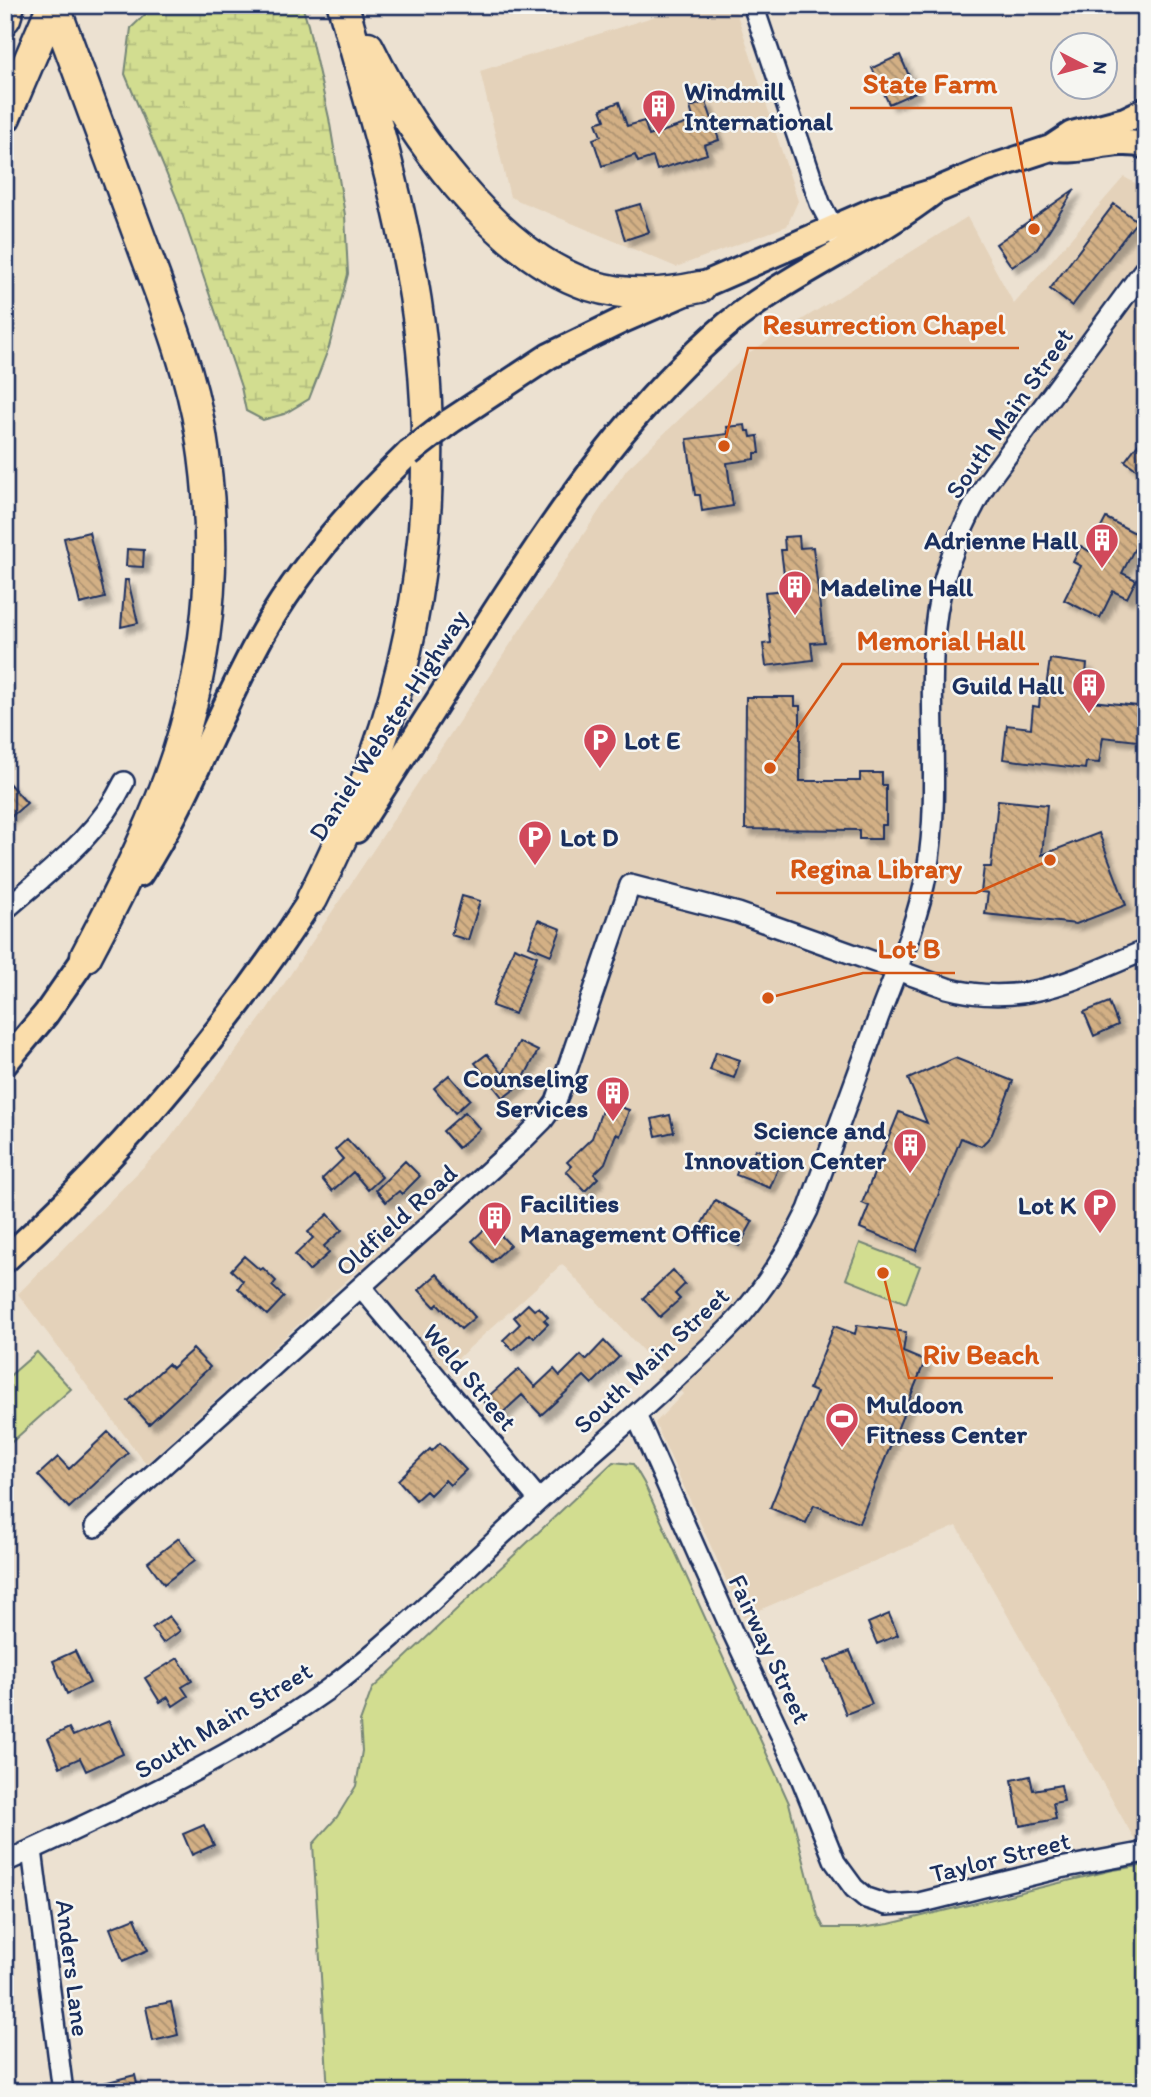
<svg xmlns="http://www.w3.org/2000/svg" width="1151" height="2097" font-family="Itim,sans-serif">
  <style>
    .built { fill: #e4d2ba }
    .green { fill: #d2dd90; stroke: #768677; stroke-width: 2 }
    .wetland { fill: url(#wetland-marsh); stroke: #768677; stroke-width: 2 }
    .building { fill: url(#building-back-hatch); stroke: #1b2f5e; stroke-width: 2; filter: url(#shadow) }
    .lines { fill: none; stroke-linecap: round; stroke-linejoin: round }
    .minor-casing { stroke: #1b2f5e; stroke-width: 24 }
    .major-casing { stroke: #1b2f5e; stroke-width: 30 }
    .highway-casing { stroke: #1b2f5e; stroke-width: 35 }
    .minor { stroke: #f6f6f2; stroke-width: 19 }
    .major { stroke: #faddab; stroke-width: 24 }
    .highway { stroke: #faddab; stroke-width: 30 }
    .major-bridge-casing { stroke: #1b2f5e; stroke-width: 30; stroke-linecap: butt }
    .major-bridge { stroke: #faddab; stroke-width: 24 }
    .labels { text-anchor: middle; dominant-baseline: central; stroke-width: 5; stroke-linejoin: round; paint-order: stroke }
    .poi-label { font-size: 26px; font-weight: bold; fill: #1b2f5e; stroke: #f6f6f2; text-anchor: start }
    .street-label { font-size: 26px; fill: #1b2f5e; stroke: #f6f6f2 }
    .leader { fill: none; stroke: #d45514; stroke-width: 2.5 }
    .callout-dot { fill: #d45514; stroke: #f6f6f2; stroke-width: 2.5 }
    .callout-label { font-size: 28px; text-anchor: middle; font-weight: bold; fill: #d45514; stroke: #f6f6f2; stroke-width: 5; stroke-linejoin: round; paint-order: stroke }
  </style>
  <defs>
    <pattern id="wetland-marsh" width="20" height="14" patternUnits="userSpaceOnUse" patternTransform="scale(1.75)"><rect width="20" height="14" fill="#d2dd90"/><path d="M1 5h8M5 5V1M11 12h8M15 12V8" fill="none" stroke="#b4be7f"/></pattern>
    <pattern id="building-back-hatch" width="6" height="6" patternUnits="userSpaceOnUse" patternTransform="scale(1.75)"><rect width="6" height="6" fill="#d3b085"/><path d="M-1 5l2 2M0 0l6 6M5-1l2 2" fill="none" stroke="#aa9070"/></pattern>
    <filter id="shadow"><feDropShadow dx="6" dy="6" stdDeviation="2" flood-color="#0004"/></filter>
  </defs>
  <rect width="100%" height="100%" fill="#ece1d1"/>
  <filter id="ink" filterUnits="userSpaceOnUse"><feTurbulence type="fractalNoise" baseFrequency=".0143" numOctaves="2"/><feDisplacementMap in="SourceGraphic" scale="14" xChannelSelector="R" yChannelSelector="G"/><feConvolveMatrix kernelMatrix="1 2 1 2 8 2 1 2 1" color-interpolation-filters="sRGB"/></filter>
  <g filter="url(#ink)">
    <path class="built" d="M691 5H734L798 201 787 226 676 267 510 197 480 71Z
      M1124 177 1146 189V1840L1136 1842 957 1526 743 1617 655 1423 683 1394 562 1264 445 1370 358 1270 146 1464 18 1294 164 1146 264 1014 627 469 750 352 967 217 1014 304Z"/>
    <path class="green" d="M860 1243 920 1266 906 1303 846 1279Z
      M37 1352 71 1389 5 1448V1380Z
      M613 1462 633 1464 644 1483 789 1803 818 1916 824 1928H860L889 1924 1113 1870 1146 1865V2092H1044L1043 2088 1024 2083 876 2092H328L313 1844 337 1817 356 1786 362 1751 360 1722 372 1689Z"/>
    <path class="wetland" d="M155 5H302L308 25 329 118 345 215 348 274 329 347 309 399 284 414 263 420 246 411 241 387 177 199 125 74 131 28Z"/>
    <path class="building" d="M900 55 916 92 889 104 872 68Z
      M619 102 627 126 644 121 649 136 694 121 690 107 706 102 719 140 704 145 707 154 657 170 653 157 638 162 635 155 602 166 593 139 601 136 596 123 605 120 601 109Z
      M1075 189 1037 249 1012 267 996 244Z
      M640 204 649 232 625 240 616 211Z
      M1114 204 1137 221 1072 306 1050 289Z
      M745 425 746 431H750L751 437 758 436 760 453H755V459L727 463 733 506 702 511 700 495H695L687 439 728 434 727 427Z
      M1146 433V476L1125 461Z
      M1106 518 1141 536 1122 573 1136 580 1127 598 1113 591 1100 618 1064 600 1081 566 1073 562 1081 546 1089 551Z
      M89 532 105 598 80 604 64 538Z
      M799 536 800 548 813 547 824 642 811 643 813 660 766 666 763 644 771 643 765 592 786 590 781 550H785L784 537Z
      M127 549 144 550 143 567 126 566Z
      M125 580H128L138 623 121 627Z
      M1050 659 1087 664 1083 700 1146 707V742L1103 737 1099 763 1086 762 1085 769 1003 759 1007 725 1031 728 1033 706 1039 707 1040 695H1045Z
      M746 697H795V706H800V781H860V773H882V785H886V825H881V839H859V830L745 829Z
      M5 779 27 803 5 822Z
      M998 800 1047 805 1042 855 1099 833 1126 905 1076 924 985 914 988 893 981 892 984 867H991Z
      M462 896 480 901 468 940 451 935Z
      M538 920 561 929 551 955 529 946Z
      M514 947 537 956 515 1014 492 1006Z
      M1109 1002 1118 1025 1094 1036 1084 1012Z
      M519 1042 538 1051 520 1085 503 1098 475 1063 487 1054 503 1074Z
      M716 1052 740 1060 734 1078 710 1070Z
      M955 1058 1013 1081 992 1134 987 1140 981 1146 961 1138 916 1251 860 1228 869 1206 862 1203 899 1112 927 1123 908 1079Z
      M449 1075 470 1099 455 1113 434 1088Z
      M605 1102 629 1110 620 1136 616 1134 605 1163 594 1174 598 1178 585 1191 566 1171 571 1166 567 1162 592 1138Z
      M465 1112 480 1129 458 1148 443 1131Z
      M670 1115 674 1132 656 1136 652 1119Z
      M347 1139 382 1177 368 1190 353 1172 332 1191 322 1179 343 1159 335 1150Z
      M755 1149 782 1159 770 1188 736 1175 742 1159 750 1162Z
      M405 1161 420 1176 402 1194 399 1191 386 1202 376 1190Z
      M715 1200 753 1221 739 1246 701 1225Z
      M328 1214 342 1230 324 1246 329 1253 309 1271 295 1255 313 1238 308 1232Z
      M490 1224 510 1245 492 1262 472 1241Z
      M244 1256 260 1270 263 1268 276 1281 272 1286 284 1297 267 1315 238 1288 243 1281 231 1270Z
      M673 1270 685 1284 675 1294 680 1299 660 1317 643 1298Z
      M437 1274 475 1317 461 1329 438 1304 435 1307 419 1290Z
      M528 1304 534 1310 539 1307 548 1317 544 1320 548 1324 534 1338 530 1334 513 1350 503 1340 520 1324 514 1317Z
      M857 1325 906 1332 903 1352 925 1361 859 1523 814 1505 806 1523 770 1508 817 1392 809 1389 834 1326 855 1334Z
      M604 1341 619 1357 592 1384 584 1376 541 1415 522 1395 498 1417 483 1401 519 1369 535 1387 554 1369 560 1376 581 1355 586 1360Z
      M193 1349 210 1367 149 1424 128 1401 168 1364 172 1368Z
      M108 1432 128 1453 69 1508 38 1475 58 1457 69 1469Z
      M440 1443 466 1470 450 1485 445 1480 430 1495 426 1491 416 1500 398 1480 430 1449 432 1451Z
      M179 1538 195 1560 164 1584 148 1562Z
      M889 1614 898 1635 877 1644 868 1623Z
      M169 1616 180 1631 163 1643 152 1628Z
      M75 1651 90 1683 67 1694 53 1661Z
      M850 1651 872 1704 846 1714 825 1661Z
      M178 1658 192 1681 182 1687 188 1696 173 1706 168 1697 160 1702 145 1678Z
      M109 1721 123 1754 86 1771 80 1758 60 1767 48 1738 69 1728 73 1736Z
      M1030 1776 1033 1790 1061 1785 1064 1801 1053 1803 1056 1819 1020 1826 1012 1780Z
      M204 1825 214 1845 192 1855 183 1834Z
      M135 1918 148 1950 123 1961 110 1928Z
      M171 2002 178 2035 153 2041 146 2007Z
      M135 2075 139 2092H89L88 2087Z"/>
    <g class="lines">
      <g class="minor-casing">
        <path id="minor" d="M753 5 820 203 839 239
          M5 910C49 871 98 836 124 782
          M361 1287 539 1500
          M636 1415 732 1631 801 1778 835 1862 854 1888 866 1898 887 1905 919 1903 1060 1868 1146 1852
          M95 1527 521 1142 543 1120 556 1102 630 885 738 913 947 988C1024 1009 1077 978 1146 950
          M32 1850 63 2092
          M5 1862C116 1811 227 1761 327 1690 412 1628 484 1547 564 1478 602 1444 641 1411 678 1376 700 1356 723 1336 743 1313 769 1282 790 1247 808 1210 832 1146 855 1081 879 1016 897 969 918 921 927 871 941 791 927 708 935 628 940 577 960 528 986 484L1146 267"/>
      </g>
      <g class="major-casing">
        <path id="major" d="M1051 148C1083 155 1114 136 1146 146
          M449 422 549 356 623 320 877 209 935 191 987 169 1051 148 1072 134 1125 120 1146 110
          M356 830C398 763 441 696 484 629 551 524 621 419 715 335 781 276 866 245 935 191
          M140 874C190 797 219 710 264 631 302 564 354 506 409 453
          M5 1063 46 1014 96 942
          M5 1260C127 1149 232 1024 321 884"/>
      </g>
      <g class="highway-casing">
        <path id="highway" d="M54 5C83 83 112 161 140 238 164 303 190 367 201 435 217 533 212 633 185 729 163 808 124 884 86 956
          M5 18 9 5
          M368 47C410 133 494 253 589 285 626 297 664 295 700 287
          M5 117 53 5
          M312 899C335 853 357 807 375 758 434 593 441 417 406 246 390 165 365 85 343 5"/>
      </g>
      <use href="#minor" class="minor"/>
      <use href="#major" class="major"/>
      <use href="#highway" class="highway"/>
      <g class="major-bridge-casing">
        <path id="major-bridge" d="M409 453 449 422"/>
      </g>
      <use href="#major-bridge" class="major-bridge"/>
    </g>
  </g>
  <defs>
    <g id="building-pin" transform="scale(1.75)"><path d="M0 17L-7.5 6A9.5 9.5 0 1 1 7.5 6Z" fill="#d1495b" stroke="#f6f6f2"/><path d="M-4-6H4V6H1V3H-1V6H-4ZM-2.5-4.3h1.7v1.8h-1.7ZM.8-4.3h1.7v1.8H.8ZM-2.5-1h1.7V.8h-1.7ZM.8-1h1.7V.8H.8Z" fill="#fff"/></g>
    <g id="parking-pin" transform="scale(1.75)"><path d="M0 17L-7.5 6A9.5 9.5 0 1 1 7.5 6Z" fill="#d1495b" stroke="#f6f6f2"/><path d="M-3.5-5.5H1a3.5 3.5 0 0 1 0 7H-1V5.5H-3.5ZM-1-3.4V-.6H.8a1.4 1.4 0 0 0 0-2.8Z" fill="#fff"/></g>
    <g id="stadium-pin" transform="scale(1.75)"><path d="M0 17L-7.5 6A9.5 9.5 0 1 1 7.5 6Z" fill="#d1495b" stroke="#f6f6f2"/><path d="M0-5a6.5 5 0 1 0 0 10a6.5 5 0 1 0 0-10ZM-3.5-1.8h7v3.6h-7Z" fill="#fff"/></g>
  </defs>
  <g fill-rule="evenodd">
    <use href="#building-pin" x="659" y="106"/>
    <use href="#building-pin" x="1102" y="540"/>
    <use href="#building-pin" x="795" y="587"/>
    <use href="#building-pin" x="1089" y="685"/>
    <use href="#parking-pin" x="600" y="740"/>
    <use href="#parking-pin" x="535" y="837"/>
    <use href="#building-pin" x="613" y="1093"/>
    <use href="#building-pin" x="910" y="1145"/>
    <use href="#parking-pin" x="1100" y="1205"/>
    <use href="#building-pin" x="495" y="1218"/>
    <use href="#stadium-pin" x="842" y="1419"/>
  </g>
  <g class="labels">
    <g class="poi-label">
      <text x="684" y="91">Windmill<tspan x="684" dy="30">International</tspan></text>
      <text x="1078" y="540" text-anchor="end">Adrienne Hall</text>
      <text x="820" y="587">Madeline Hall</text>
      <text x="1064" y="685" text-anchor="end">Guild Hall</text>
      <text x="624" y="740">Lot E</text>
      <text x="560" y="837">Lot D</text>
      <text x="588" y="1078" text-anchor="end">Counseling<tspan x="588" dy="30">Services</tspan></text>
      <text x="886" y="1130" text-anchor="end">Science and<tspan x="886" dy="30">Innovation Center</tspan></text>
      <text x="520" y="1203">Facilities<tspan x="520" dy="30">Management Office</tspan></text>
      <text x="1076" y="1205" text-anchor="end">Lot K</text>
      <text x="866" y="1404">Muldoon<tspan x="866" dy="30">Fitness Center</tspan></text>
    </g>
    <g class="street-label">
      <text transform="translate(1009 413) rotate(-55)">South Main Street</text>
      <text transform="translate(388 725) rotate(-57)">Daniel Webster Highway</text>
      <text transform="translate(396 1220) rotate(-42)">Oldfield Road</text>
      <text transform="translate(651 1360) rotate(-43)">South Main Street</text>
      <text transform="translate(470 1377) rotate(50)">Weld Street</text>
      <text transform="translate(770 1649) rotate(65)">Fairway Street</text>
      <text transform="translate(223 1720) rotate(-31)">South Main Street</text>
      <text transform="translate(1000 1857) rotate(-14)">Taylor Street</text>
      <text transform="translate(73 1968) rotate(83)">Anders Lane</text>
    </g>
  </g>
  <path class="leader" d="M1034 229L1011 108H850M724 446L748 348H1019M770 768L842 664H1039M1050 860L976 893H776M768 998L863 973H955M883 1273L909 1378H1053"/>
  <g class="callout-dot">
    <circle cx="1034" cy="229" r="7"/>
    <circle cx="724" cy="446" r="7"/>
    <circle cx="770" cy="768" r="7"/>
    <circle cx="1050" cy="860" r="7"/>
    <circle cx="768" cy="998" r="7"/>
    <circle cx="883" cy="1273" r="7"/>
  </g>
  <g class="callout-label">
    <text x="930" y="93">State Farm</text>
    <text x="884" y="334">Resurrection Chapel</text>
    <text x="941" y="650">Memorial Hall</text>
    <text x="876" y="878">Regina Library</text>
    <text x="909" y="958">Lot B</text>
    <text x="981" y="1364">Riv Beach</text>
  </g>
  <rect width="1151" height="2097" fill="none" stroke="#f6f6f2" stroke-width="28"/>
  <rect x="14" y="14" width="1123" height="2069" fill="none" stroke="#1b2f5e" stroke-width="2.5" filter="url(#ink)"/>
  <g transform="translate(1084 66) rotate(96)"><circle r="33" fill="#f6f6f2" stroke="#9ea6b7" stroke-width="2"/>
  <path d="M0-5L12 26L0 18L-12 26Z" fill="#d1495b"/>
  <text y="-10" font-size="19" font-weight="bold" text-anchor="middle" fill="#1b2f5e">N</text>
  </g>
</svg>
